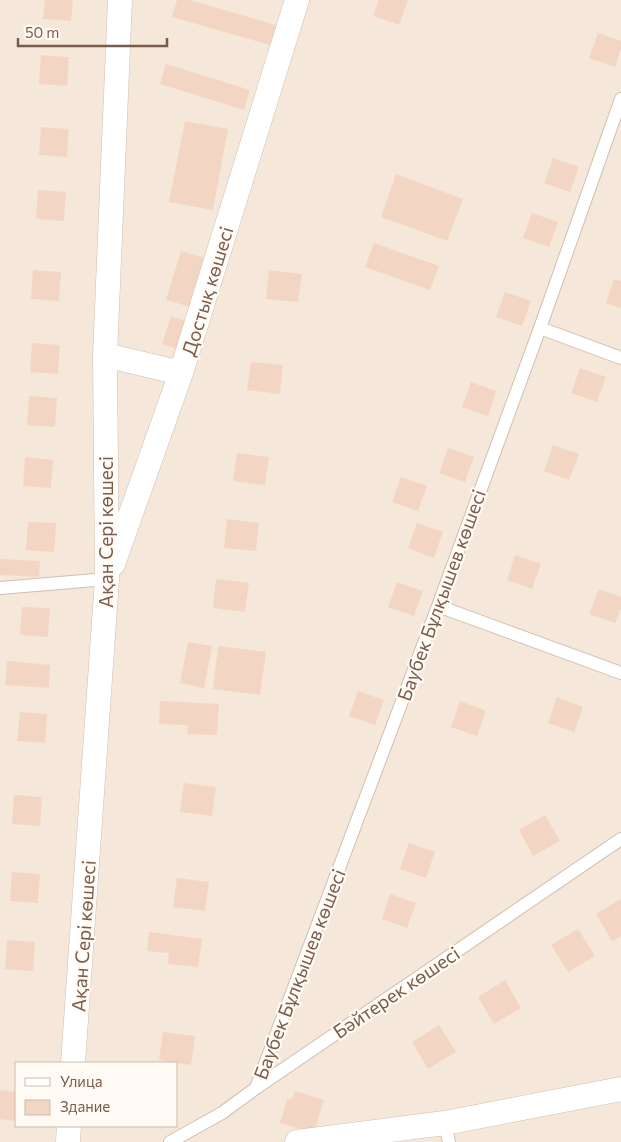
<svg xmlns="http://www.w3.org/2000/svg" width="621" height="1142" font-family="Commissioner,sans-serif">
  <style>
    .residential { fill: #f5e8da; fill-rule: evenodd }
    .building { fill: #f3d5c3 }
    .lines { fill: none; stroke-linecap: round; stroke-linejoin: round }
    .service-casing { stroke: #d1beb0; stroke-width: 14 }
    .minor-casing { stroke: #d1beb0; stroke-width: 25 }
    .service { stroke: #fff; stroke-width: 12 }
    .minor { stroke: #fff; stroke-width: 24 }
    .labels { text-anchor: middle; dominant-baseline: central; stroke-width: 4.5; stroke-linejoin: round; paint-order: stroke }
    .street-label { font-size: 19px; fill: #7a5c4d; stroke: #fffaf3 }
  </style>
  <rect width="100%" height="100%" fill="#fdf6ec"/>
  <path class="residential" d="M0 0H621V1142H0ZM16 1063H176V1126H16Z"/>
  <path class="building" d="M45 0H73L71 21 43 19Z
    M177 0H190L279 26 273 46 172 17Z
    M379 0H408L399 25 373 16Z
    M598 33 621 41V49L615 67 589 58Z
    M41 55 69 57 67 86 39 84Z
    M166 64 250 90 244 110 160 84Z
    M185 121 228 129 213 210 169 202Z
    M41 127 69 129 67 157 39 155Z
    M553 158 579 167 570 192 544 183Z
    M396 174 463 199 447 241 381 217Z
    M38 190 66 192 64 221 36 219Z
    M532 213 558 222 549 247 523 238Z
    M374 243 439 266 430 290 365 267Z
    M181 251 209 259 194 308 166 300Z
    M33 270 61 272 59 301 31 299Z
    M269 270 302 274 298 302 266 299Z
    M614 279 621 281V309L606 303Z
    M505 292 531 301 522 326 496 317Z
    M171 316 193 323 184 351 162 344Z
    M32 343 60 345 58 374 30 372Z
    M251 362 283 365 280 394 247 390Z
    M580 368 606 377 597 402 571 393Z
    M471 382 496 391 488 416 462 407Z
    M29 396 57 398 55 427 27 425Z
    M553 445 579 454 569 480 544 471Z
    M448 448 474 457 465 482 439 473Z
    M237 453 269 457 265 485 233 481Z
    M25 457 53 460 51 488 23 486Z
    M401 477 427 486 418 511 392 502Z
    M227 519 259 523 256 551 224 548Z
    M28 522 56 523 54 552 26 550Z
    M417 523 443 532 434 558 408 548Z
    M515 555 541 564 532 589 507 580Z
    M0 559 40 561 39 577 0 575Z
    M216 579 249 583 245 612 213 608Z
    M397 582 423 591 414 616 388 607Z
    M599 589 621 597V608L615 623 589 614Z
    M22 607 50 608 48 637 20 635Z
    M188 642 212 646 204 688 180 683Z
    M218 646 266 652 260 695 213 689Z
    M7 661 50 665 49 688 5 685Z
    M358 691 384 700 375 725 349 716Z
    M557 697 583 707 574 732 548 723Z
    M160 701 219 704 217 735 187 734 188 725 159 724Z
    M460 701 486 711 477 736 451 727Z
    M20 712 47 714 45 743 17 741Z
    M184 783 216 787 212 816 180 812Z
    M14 795 42 797 40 826 12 824Z
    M545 815 560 841 533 856 519 830Z
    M409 843 435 852 426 878 400 869Z
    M12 872 40 874 38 903 10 901Z
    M177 878 209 882 205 911 173 907Z
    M390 894 416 903 407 928 382 919Z
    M621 899V936L612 941 596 914Z
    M578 929 595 956 568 972 551 945Z
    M149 932 202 939 198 967 168 964 169 953 147 951Z
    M7 940 35 942 33 971 5 969Z
    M505 980 521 1008 494 1024 478 997Z
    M439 1025 456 1052 428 1069 412 1042Z
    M163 1032 195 1036 191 1065 159 1060Z
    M0 1090 16 1092V1121L0 1119Z
    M295 1091 324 1100 314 1133 280 1123 287 1100 292 1099Z"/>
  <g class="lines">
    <g class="service-casing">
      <path id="service" d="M540 328 621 358
        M0 588 107 579
        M438 606 621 673
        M256 1088 438 606 540 328 621 99
        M445 1123 449 1142
        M170 1142 222 1113 256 1088 621 839"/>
    </g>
    <g class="minor-casing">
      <path id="minor" d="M105 355 181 373
        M113 564 181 373 297 0
        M73 1063 107 579 105 355 120 0
        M68 1142 69 1126
        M297 1142 445 1123 621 1089"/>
    </g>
    <use href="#service" class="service"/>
    <use href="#minor" class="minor"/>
  </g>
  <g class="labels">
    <g class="street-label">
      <text transform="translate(207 291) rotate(-73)">Достық көшесі</text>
      <text transform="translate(105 532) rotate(-90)">Ақан Сері көшесі</text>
      <text transform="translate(441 595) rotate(-70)">Баубек Бұлқышев көшесі</text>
      <text transform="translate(83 936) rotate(-86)">Ақан Сері көшесі</text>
      <text transform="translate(299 974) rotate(-69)">Баубек Бұлқышев көшесі</text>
      <text transform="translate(396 992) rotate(-34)">Бәйтерек көшесі</text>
    </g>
  </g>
  <rect x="15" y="1062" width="162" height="65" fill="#fffaf3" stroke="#cabbb1"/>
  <rect x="25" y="1078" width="25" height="8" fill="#ffffff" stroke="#cabbb1"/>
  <text x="60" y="1087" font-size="15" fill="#7a5c4d">Улица</text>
  <rect x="25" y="1100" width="25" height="15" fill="#f3d5c3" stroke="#cabbb1"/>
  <text x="60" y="1112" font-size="15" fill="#7a5c4d">Здание</text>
  <path d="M18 38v8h149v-8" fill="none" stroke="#7a5c4d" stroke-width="2.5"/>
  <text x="25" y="38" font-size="15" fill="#7a5c4d" stroke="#fffaf3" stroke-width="4" paint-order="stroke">50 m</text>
</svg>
